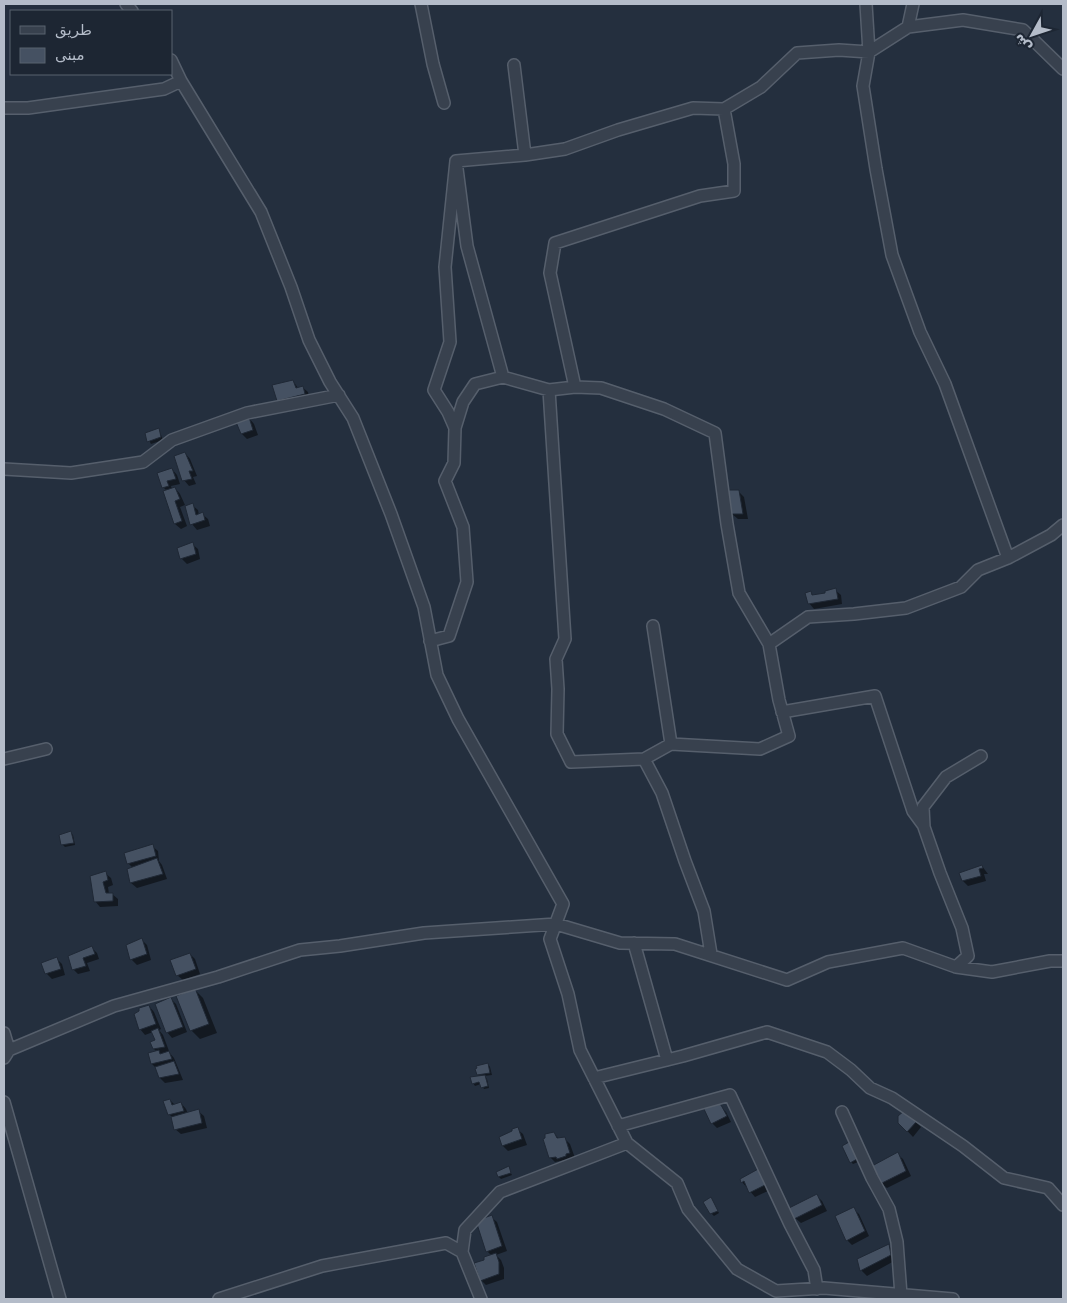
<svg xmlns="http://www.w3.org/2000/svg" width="1067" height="1303" font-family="'DejaVu Sans',Vazirmatn,sans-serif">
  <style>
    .shadow { fill: #0007 }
    .building { fill: #455162; stroke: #1f2835 }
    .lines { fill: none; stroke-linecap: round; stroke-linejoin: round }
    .minor-casing { stroke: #565f6c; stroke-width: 14 }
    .minor { stroke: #38414e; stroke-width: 11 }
  </style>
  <rect width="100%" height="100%" fill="#242f3e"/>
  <path class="shadow" d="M293 381 298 388 302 387 308 392 309 399 283 406 278 401Z
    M249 418 254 424 258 435 247 439 242 434Z
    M159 430 163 440 151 444 146 434Z
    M185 453 190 459 197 476 193 477 196 484 189 486 184 480Z
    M172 469 177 475 180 484 171 486 172 489 175 488 180 494 185 505 180 507 187 526 181 529 175 524 164 492 167 491 163 487Z
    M738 491 744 497 748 519H738L732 514Z
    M192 505 198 510 199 515 202 514 208 519 210 526 197 530 192 524Z
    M192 544 198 549 200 559 187 564 181 558Z
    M835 590 841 595 842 604 814 609 809 603 810 593 814 596 826 594Z
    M71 833 73 835 75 845 65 847 63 845 61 836Z
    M152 846 158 851 159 861 162 865 167 879 137 888 131 883 128 869 133 868 128 863Z
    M982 866 988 874H984L986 881 968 886 963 881 961 874Z
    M105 873 111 878 113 885 108 887 109 894H112L118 899V906L100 907 95 901Z
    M142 940 147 945 151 960 137 965 131 959Z
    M92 948 97 953 99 959 87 963 90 971 78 974 73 969Z
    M190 954 195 959 200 974 183 980 177 975Z
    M57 959 62 964 65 975 52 979 47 974 42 963Z
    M195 990 203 998 217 1033 200 1039 191 1030Z
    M171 999 176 1004 187 1032 172 1038 167 1032Z
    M149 1006 154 1012 161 1029 159 1030 163 1035 169 1051H168L174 1058 183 1080 165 1083 160 1078 156 1068 152 1064 157 1052 154 1049 156 1041 153 1032 145 1035 140 1029Z
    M488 1064 490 1067 492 1075 484 1076 487 1079 489 1088 484 1089 481 1084 475 1086 473 1083 480 1077 478 1075 477 1067Z
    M170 1100 175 1105 181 1103 186 1109 188 1114 198 1111 204 1116 207 1128 181 1134 175 1129 172 1117 169 1114Z
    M720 1106 726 1112 731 1122 717 1128 712 1123Z
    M899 1122H916L921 1127 913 1137Z
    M517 1129 523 1134 527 1145 508 1151 503 1146 501 1137Z
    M554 1133 559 1139H565L570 1144 575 1158 555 1162 550 1157Z
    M849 1144 858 1162 853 1164 851 1162Z
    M897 1154 903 1159 911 1176 887 1188 881 1183Z
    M508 1168 512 1175 501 1179 499 1177Z
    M760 1170 772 1189 755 1197 742 1182Z
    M817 1196 822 1201 827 1211 801 1223 795 1218Z
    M711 1199 719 1213 714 1216 711 1213Z
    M853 1209 859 1214 869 1236 852 1245 847 1240Z
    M491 1217 497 1222 507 1251 496 1255 501 1260 504 1268V1279L486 1285 481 1280 486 1260 492 1256 487 1251Z
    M889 1246 894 1251 896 1260 867 1276 861 1270 858 1260Z"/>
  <path class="building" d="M293 380 296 388 303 386 305 394 277 401 272 385Z
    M249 417 253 430 241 434 236 422Z
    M159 428 161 437 147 442 145 433Z
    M185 452 193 471H189L192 479 182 481 174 456Z
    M172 468 176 479 167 481 169 486 162 488 157 473Z
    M175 487 180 499 175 501 182 521 174 524 163 491Z
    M728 490H739L743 514H731Z
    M193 503 196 515 203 512 205 520 190 525 185 506Z
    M193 542 196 554 180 559 177 548Z
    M836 588 838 599 808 604 805 593 811 591 812 595 825 593V591Z
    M71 831 74 843 61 845 59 835Z
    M153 844 156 856 127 864 124 853Z
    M157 858 163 874 130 883 127 869Z
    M982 865 983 868 979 869 981 876 962 881 959 873Z
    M106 871 108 880 103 882 106 893H113V901L94 902 90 876Z
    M142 938 147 954 130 960 126 945Z
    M92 946 95 954 83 958 86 966 72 970 68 956Z
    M190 953 196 969 176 976 170 960Z
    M57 957 61 969 45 974 41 963Z
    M195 988 209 1024 190 1031 176 996Z
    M171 997 183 1027 166 1033 155 1004Z
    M149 1005 156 1024 139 1030 134 1014 139 1011V1008Z
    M158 1028 165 1047 153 1049 150 1042 155 1040 151 1031Z
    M159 1050 160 1054 169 1051 172 1059 151 1064 148 1053Z
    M174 1061 179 1074 159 1078 155 1067Z
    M488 1063 490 1073 477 1075 475 1069 477 1068 476 1066Z
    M485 1075 488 1086 481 1088 479 1082 472 1084 470 1077Z
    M170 1099 172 1105 181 1102 184 1111 168 1115 163 1101Z
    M718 1103 721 1105 727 1116 711 1124 703 1107Z
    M199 1109 202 1123 174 1130 171 1117Z
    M904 1111 917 1121 907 1132 898 1123V1116Z
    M518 1127 522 1139 502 1146 499 1137 512 1131V1129Z
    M554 1132 557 1138 565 1137 570 1153 566 1154V1156L557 1159 556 1157 549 1158 543 1139 545 1138V1134Z
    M849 1142 857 1159 850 1163 842 1146Z
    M898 1152 906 1171 880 1184 872 1166Z
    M509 1166 511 1173 498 1177 496 1172Z
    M760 1168 767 1184 749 1193 744 1181 741 1183 740 1179Z
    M817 1194 822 1205 794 1219 789 1208Z
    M711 1197 718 1211 710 1214 703 1202Z
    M854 1207 865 1231 846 1241 835 1216Z
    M492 1215 502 1246 486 1252 476 1221Z
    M889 1244 891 1255 860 1271 857 1259Z
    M496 1253 499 1262V1274L480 1281 474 1263 484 1260V1257Z"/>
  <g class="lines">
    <g class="minor-casing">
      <path id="minor" d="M126 4 132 11
        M421 4 433 64 444 103
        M866 4 869 52 863 86 876 169 892 255 920 332 945 384 1008 558
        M908 27 913 4
        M171 60 181 81 261 212 291 287 309 340 330 382 353 418 391 514 424 607 437 675 458 719 563 904 550 939 568 994 580 1050 627 1143 677 1183 688 1209 737 1269 776 1291 824 1288 953 1299
        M514 65 525 155 565 149 618 130 693 108 724 109 761 87 797 53 839 50 869 52 908 27 963 20 1023 30 1063 69
        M4 108H28L164 89 181 81
        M503 377 467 246 456 161 525 155
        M575 387 550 273 555 243 700 196 734 191V164L724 109
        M549 390 565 639 556 659 558 689 557 734 571 762 644 759 662 793 685 861 704 911 711 954
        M455 428 463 402 475 384 503 377 549 390 575 387 601 388 664 409 715 433 727 524 739 593 769 644 779 700 789 736 760 749 671 744 644 759
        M4 469 71 473 143 462 172 440 247 413 339 395
        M653 626 671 744
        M430 641 449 636 467 582 463 527 445 481 454 463 455 428 448 412 434 390 450 342 445 267 456 161
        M769 644 808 617 854 614 906 608 961 587 978 570 1008 558 1051 535 1063 525
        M782 712 875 696 913 811 924 826
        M4 759 46 749
        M634 943 667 1060
        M956 967 968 956 962 928 940 873 924 827 923 807 946 777 981 756
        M4 1033 9 1050
        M4 1058 9 1050 114 1006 218 977 300 950 340 946 424 933 556 924 620 943 675 944 787 980 828 962 903 948 956 967 992 972 1050 961H1063
        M594 1078 683 1056 767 1032 827 1052 851 1070 870 1088 892 1098 963 1146 1004 1178 1048 1188 1063 1205
        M4 1102 60 1299
        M842 1112 872 1178 889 1209 897 1242 901 1295
        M618 1126 730 1095 790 1224 814 1270 817 1289
        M219 1299 322 1266 446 1243 462 1252
        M481 1299 462 1252 465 1230 500 1192 627 1143"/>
    </g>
    <use href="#minor" class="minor"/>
  </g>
  <rect width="1067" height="1303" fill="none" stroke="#b4bcc9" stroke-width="10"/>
  <rect x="10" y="10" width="162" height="65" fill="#1d2633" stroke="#59626f"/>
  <rect x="20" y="26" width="25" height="8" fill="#38414e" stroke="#59626f"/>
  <text x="55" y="35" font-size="15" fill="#b4bcc9">طريق</text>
  <rect x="20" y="48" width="25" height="15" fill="#455162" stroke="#59626f"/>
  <text x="55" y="60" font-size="15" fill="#b4bcc9">مبنى</text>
  <g transform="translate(1032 35) rotate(230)" stroke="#1d2633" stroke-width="4" paint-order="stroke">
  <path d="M0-4L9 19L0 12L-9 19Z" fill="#b4bcc9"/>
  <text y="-8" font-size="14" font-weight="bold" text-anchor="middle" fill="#b4bcc9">ش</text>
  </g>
</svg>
